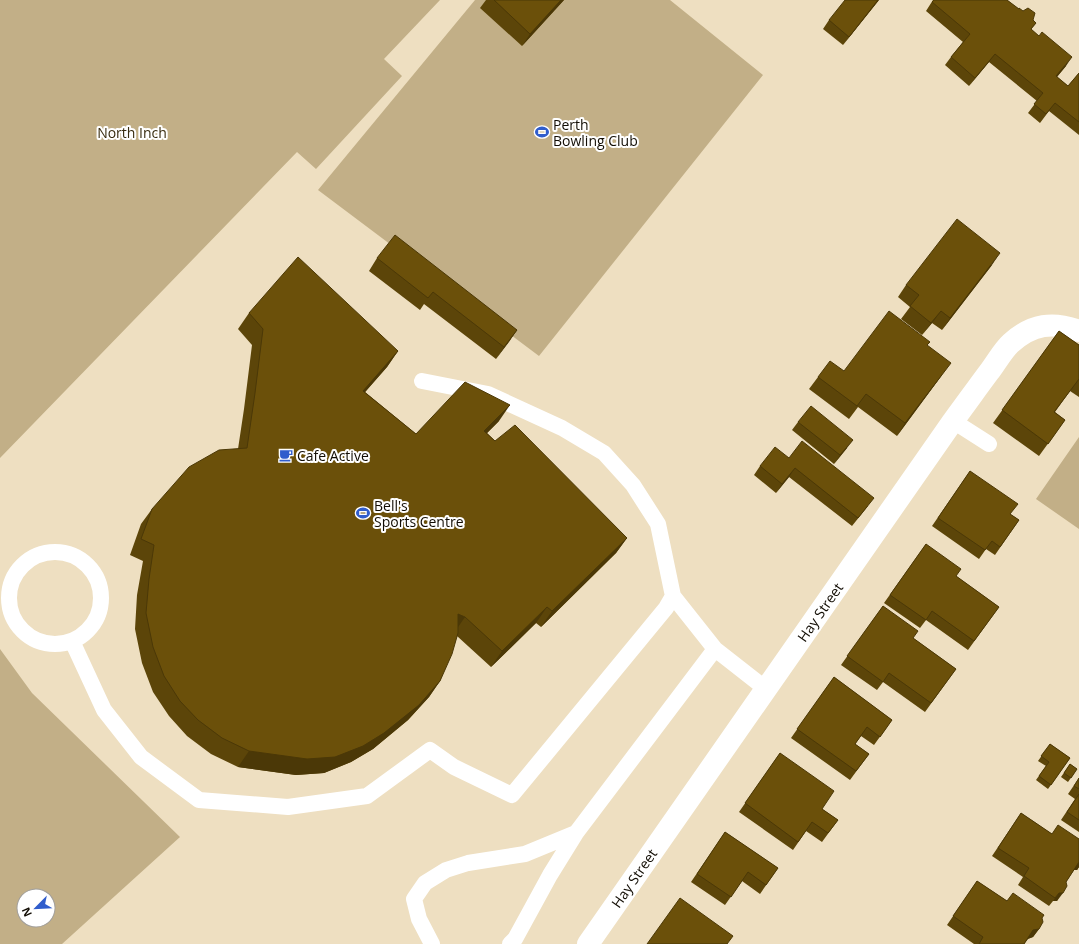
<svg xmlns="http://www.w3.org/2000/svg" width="1079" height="944" font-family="'Open Sans',sans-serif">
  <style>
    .green { fill: #c2af87; fill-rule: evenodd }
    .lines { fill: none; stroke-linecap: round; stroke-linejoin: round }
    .lane { stroke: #fff; stroke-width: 16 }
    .street { stroke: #fff; stroke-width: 22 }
    .wall { fill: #5c4509 }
    .shaded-wall { fill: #4b3807 }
    .building { fill: #6b500a; stroke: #4b3807 }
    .labels { text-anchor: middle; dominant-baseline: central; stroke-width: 4; stroke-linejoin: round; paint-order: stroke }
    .poi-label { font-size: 14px; fill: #120d04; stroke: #fff; text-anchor: start }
    .park-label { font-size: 14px; fill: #382b0f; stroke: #fff }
    .street-label { font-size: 14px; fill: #120d04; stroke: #fff }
  </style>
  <rect width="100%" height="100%" fill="#eedfc1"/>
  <path class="green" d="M0 0H440L384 59 402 76 316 169 297 152 0 458Z
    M475 0H670L763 75 539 356 318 190Z
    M1079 437V529L1036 499Z
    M0 649 32 693 180 837 62 944H0ZM24 896H48V920H24Z"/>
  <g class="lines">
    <path class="lane" d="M422 381 488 394 562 428 604 453 633 485 658 524 673 596 715 649 766 689
      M953 421 989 444
      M9 598a46 46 0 1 1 92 0a46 46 0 1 1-92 0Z
      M72 641 104 710 141 757 199 800 288 807 367 796 430 750 454 767 512 795 666 608 673 596
      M432 944 419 919 414 899 425 883 446 870 468 863 525 854 576 833
      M510 944 515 939 550 875 576 833 715 649"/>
    <path class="street" d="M588 944 953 421C965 405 977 388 989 372 996 363 1003 350 1011 343 1032 324 1053 321 1079 331"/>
  </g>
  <path class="wall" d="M486 0H564L522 46 480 8Z
    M879 0 843 45 823 29 829 20Z
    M933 0H1007L1036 23 1031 29 1066 66 1057 77 1068 86 1079 73V135L1049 111 1040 123 1028 113 1037 101 989 62 969 86 945 65 951 57 963 42 926 11Z
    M377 258 517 330 496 359 424 304 420 310 369 271Z
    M992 265 942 330 932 323 922 335 901 319 910 307 898 297 906 285Z
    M249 313 398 351 387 367 365 392 416 434 499 421 487 433 495 441 627 538 616 553 541 627 536 623 491 667 457 636 440 681 429 697 408 720 373 749 351 762 324 773 296 775 238 767 211 754 187 736 169 716 153 692 142 663 135 629 137 595 143 561 130 555 141 524 152 509 238 449 244 409 252 345 238 329Z
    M1059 331 1079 345V397L1070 391 1055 412 1065 420 1039 456 993 423Z
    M927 345 942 375 897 436 858 407 849 419 809 389 818 377 844 371Z
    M798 422 847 448 834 464 792 430Z
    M789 458 868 506 852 526 789 477 776 493 754 475 760 466Z
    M970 471 1010 514 1019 520 995 555 986 549 979 559 932 526Z
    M926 544 956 576 999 607 968 650 926 620 920 628 884 603Z
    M883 606 913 638 956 669 925 712 883 682 877 690 841 665Z
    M834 677 892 720 874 745 861 736 855 744 869 754 850 780 791 738Z
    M1050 744 1070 758 1048 789 1036 780 1046 766 1038 761Z
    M780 753 822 809 838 820 822 842 806 831 793 850 739 812Z
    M1070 764 1077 769 1068 782 1061 777Z
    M1079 778V832L1061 820 1075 799 1068 794Z
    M1021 813 1052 834 1079 839V867L1077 870H1074L1066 882 1057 901H1053L1049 906 1018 885 1023 877 992 856Z
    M725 832 778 868 760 894 742 881 725 905 691 882Z
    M977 881 1007 901 1042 918 1039 929 1033 937 1028 939 1024 944H974L947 925Z"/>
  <path class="shaded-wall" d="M561 0H564L522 46 530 34Z
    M878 0H879L843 45 849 37Z
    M995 54 989 62 969 86 975 78Z
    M1072 57 1066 66 1050 85 1056 76Z
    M1000 253 992 265 942 330 950 318Z
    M941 311 932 323 922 335 931 323Z
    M517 330 509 342 496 359 504 347Z
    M398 351 387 367 352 407 363 391Z
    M951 363 942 375 897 436 905 423Z
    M510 405 499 421 473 447 484 431Z
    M853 440 847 448 834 464 840 455Z
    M795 468 789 477 776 493 782 484Z
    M627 538 616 553 541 627 552 611Z
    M547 607 536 623 491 667 502 651Z
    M458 614 465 617 454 633Z
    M440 681 429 697 408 720 373 749 351 762 324 773 296 775 238 767 249 751Z
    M1079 862V867L1077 870H1073Z
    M1059 893H1063L1057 901H1053Z
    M1039 929 1033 937 1027 939 1033 930Z"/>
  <path class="building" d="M494 0H561L530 34Z
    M845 0H878L849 37 829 20Z
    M934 0H1007L1019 9V8L1023 11 1028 8 1035 13 1033 20 1036 23 1031 29 1039 36 1042 32 1072 57 1056 76 1068 86 1079 73V122L1055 103 1046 114 1034 104 1043 93 995 54 975 78 951 57 970 34 932 2Z
    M957 219 1000 253 950 318 941 311 931 323 910 306 919 295 906 285Z
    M395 235 517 330 504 347 433 292 428 298 377 258Z
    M298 257 398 351 363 391 416 434 465 382 510 405 484 431 495 441 515 425 627 538 552 611 547 607 502 651 465 617 458 614V633L452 654 440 681 419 705 384 733 363 746 335 757 307 759 249 751 222 738 198 720 180 701 164 676 153 647 146 613 149 579 154 545 141 539 152 509 189 467 219 450 247 448 255 393 263 329 249 313Z
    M889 311 930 342 927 345 951 363 905 423 866 394 857 406 818 377 830 361 844 371Z
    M1059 331 1079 345V379L1054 412 1065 420 1048 444 1002 410Z
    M811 406 853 440 840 455 798 422Z
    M802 441 874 498 858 518 795 468 782 484 760 466 775 447 789 458Z
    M970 471 1018 504 1010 514 1019 520 1000 547 992 541 985 550 938 518Z
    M926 544 961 569 956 576 999 607 974 641 932 611 926 620 890 595Z
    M883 606 918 631 913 638 956 669 931 703 889 673 883 682 847 656Z
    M834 677 892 720 880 737 867 727 855 744 869 754 856 771 797 729Z
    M1050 744 1070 758 1051 785 1039 776 1049 762 1041 756Z
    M780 753 834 791 822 809 838 820 828 833 812 822 798 842 745 803Z
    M1070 764 1077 769 1071 778 1064 773Z
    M1079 778V789L1074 786Z
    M1079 794V820L1067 812Z
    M1021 813 1052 834 1058 825 1079 839V862L1066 882 1067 886 1063 893H1059L1055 898 1024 876 1029 868 998 848Z
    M725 832 778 868 766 885 748 872 731 897 697 874Z
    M977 881 1007 901 1013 893 1044 915 1042 918 1043 922 1039 929 1033 930 1024 944H979L983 937 953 916Z
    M680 898 733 936 727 944H647Z"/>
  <defs>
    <g id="stadium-bare" transform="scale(1.08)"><path d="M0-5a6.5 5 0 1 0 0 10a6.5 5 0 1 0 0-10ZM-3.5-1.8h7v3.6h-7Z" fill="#305dcc" stroke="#fff" stroke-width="2.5" paint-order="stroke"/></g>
    <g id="cafe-bare" transform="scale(1.08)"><path d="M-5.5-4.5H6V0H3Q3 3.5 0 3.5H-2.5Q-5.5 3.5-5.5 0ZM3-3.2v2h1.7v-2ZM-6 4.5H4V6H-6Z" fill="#305dcc" stroke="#fff" stroke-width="2.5" paint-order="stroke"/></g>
  </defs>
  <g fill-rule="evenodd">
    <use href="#stadium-bare" x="542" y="132"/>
    <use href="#cafe-bare" x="286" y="455"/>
    <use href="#stadium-bare" x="363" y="513"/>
  </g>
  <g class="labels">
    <g class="poi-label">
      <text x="553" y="124">Perth<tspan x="553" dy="16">Bowling Club</tspan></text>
      <text x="297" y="455">Cafe Active</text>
      <text x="374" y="505">Bell's<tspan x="374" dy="16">Sports Centre</tspan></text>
    </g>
    <g class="park-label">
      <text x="132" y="132">North Inch</text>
    </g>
    <g class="street-label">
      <text transform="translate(820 612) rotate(-55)">Hay Street</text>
      <text transform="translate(634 878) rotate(-55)">Hay Street</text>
    </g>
  </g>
  <g transform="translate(36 908) rotate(246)"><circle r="19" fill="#ffffff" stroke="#a09e9b"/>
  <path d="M0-3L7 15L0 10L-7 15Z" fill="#305dcc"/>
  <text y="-6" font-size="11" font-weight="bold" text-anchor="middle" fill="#120d04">N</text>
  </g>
</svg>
